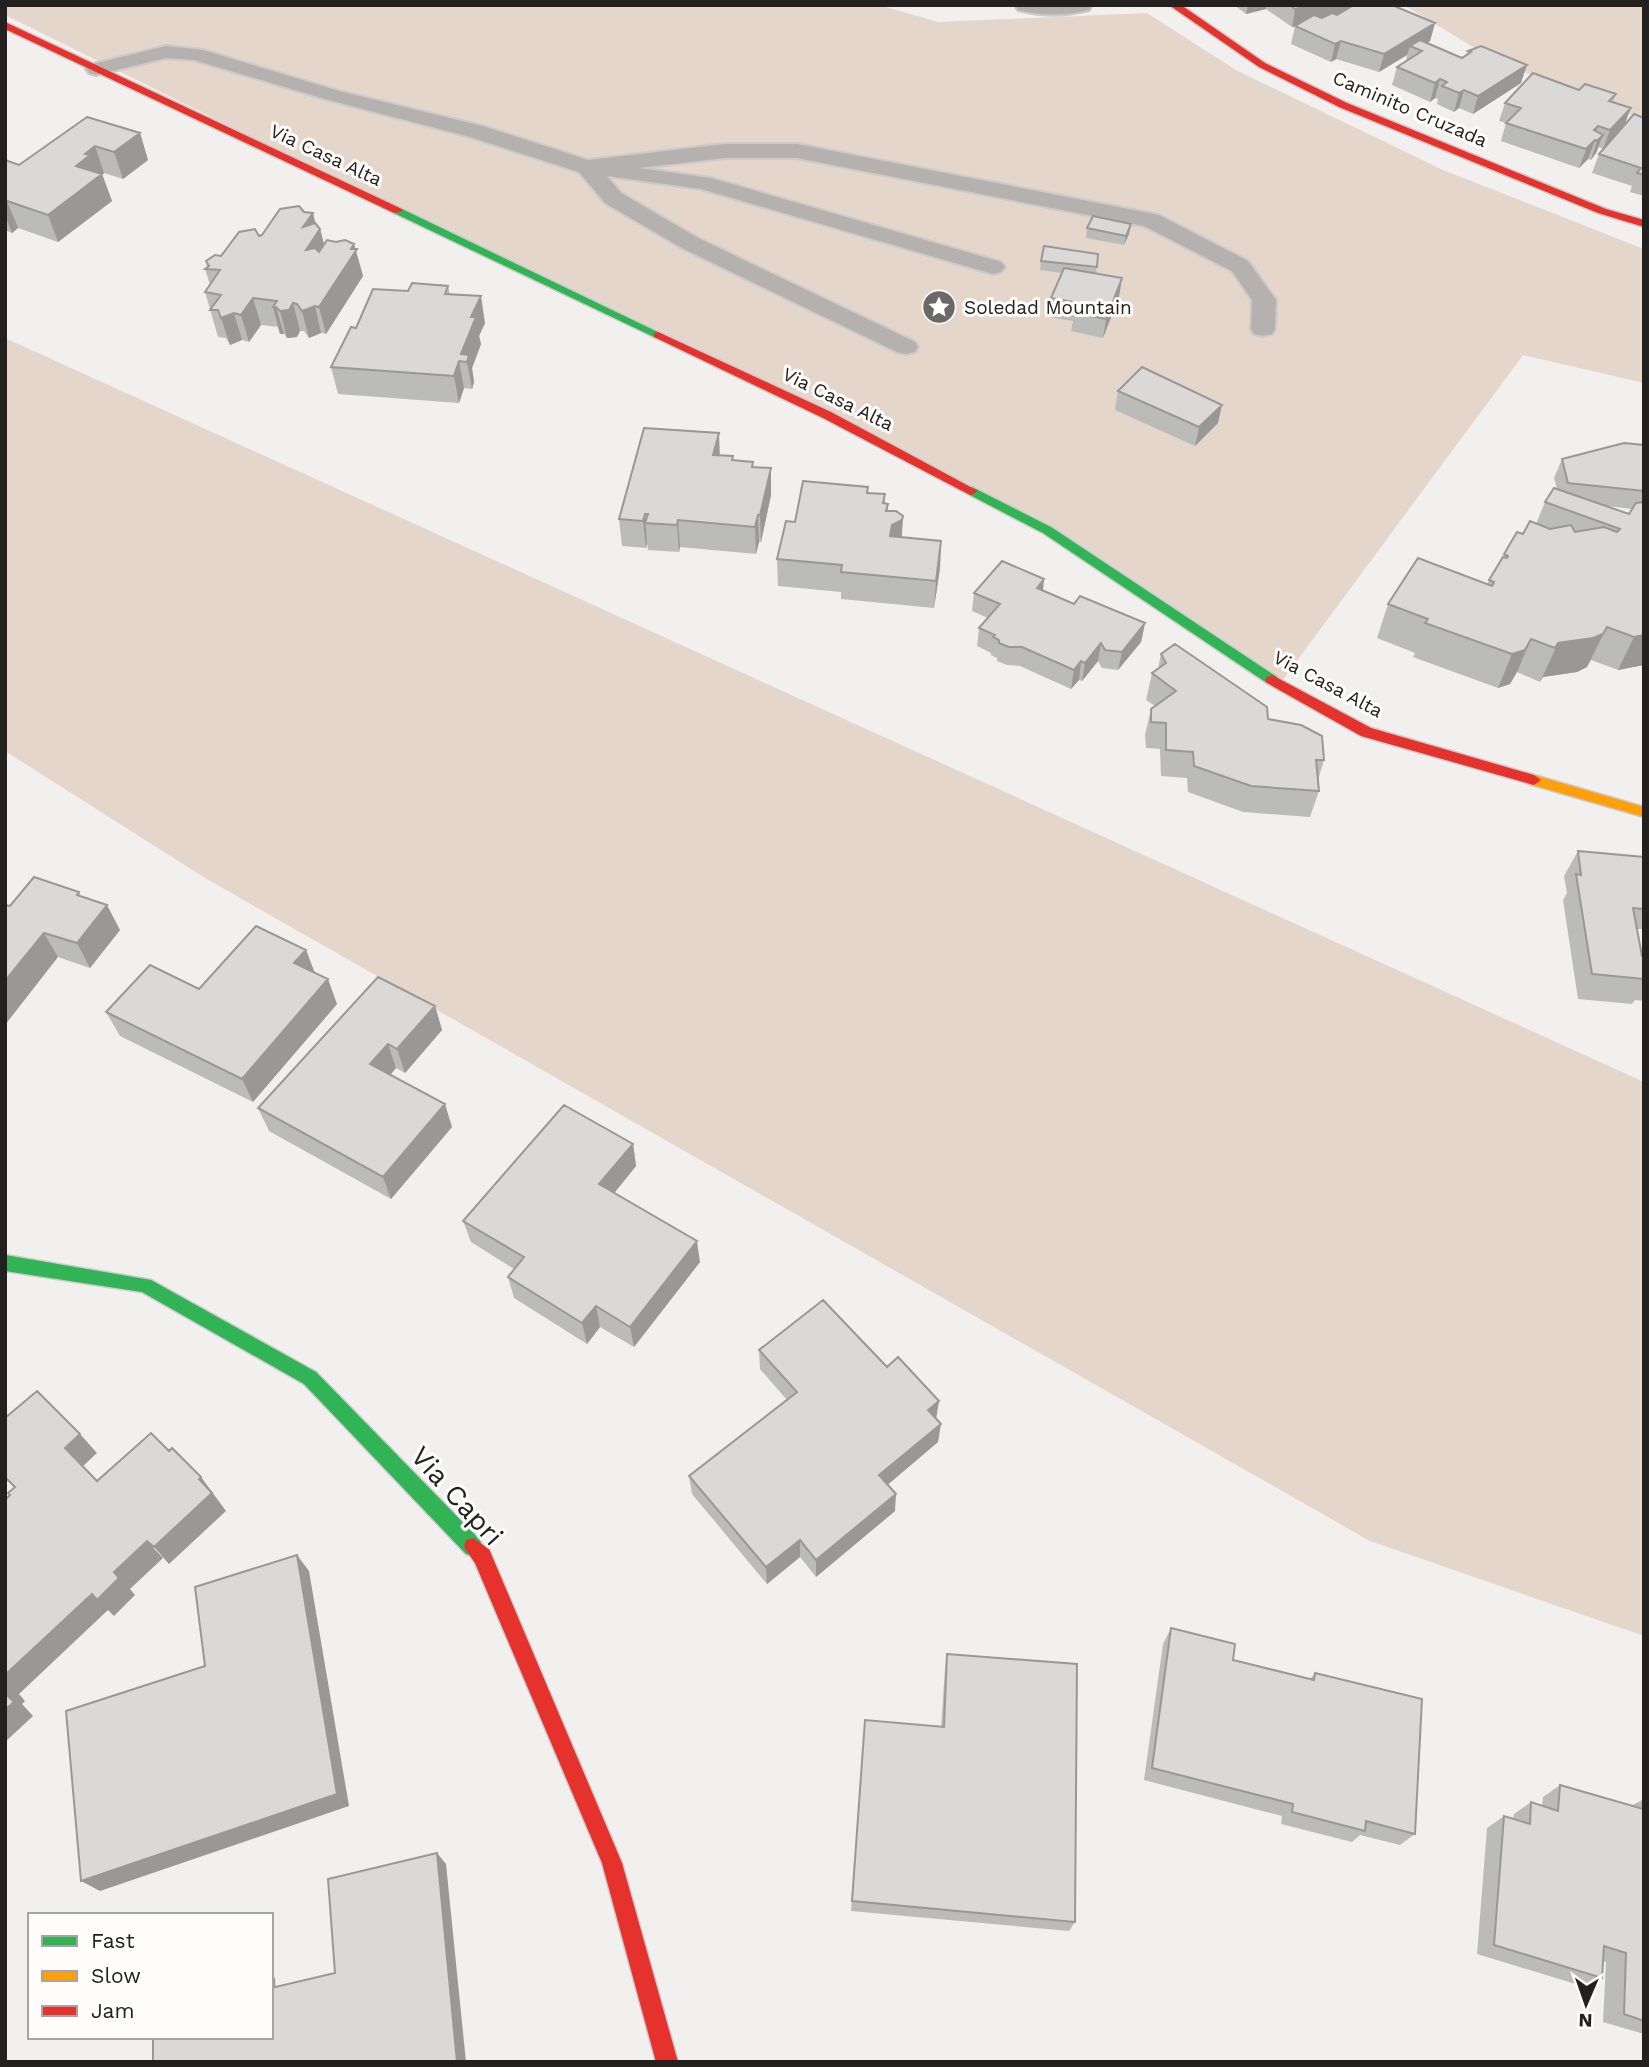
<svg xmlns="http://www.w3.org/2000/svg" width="1649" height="2067" font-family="'Work Sans',sans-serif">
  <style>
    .green { fill: #e4d6cb }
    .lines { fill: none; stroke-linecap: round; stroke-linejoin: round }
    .lane-casing { stroke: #cccbca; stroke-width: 4 }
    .street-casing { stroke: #cccbca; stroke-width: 4 }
    .fast-casing { stroke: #cccbca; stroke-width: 3 }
    .slow-casing { stroke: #cccbca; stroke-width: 3 }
    .jam-casing { stroke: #cccbca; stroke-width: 3 }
    .lane { fill: #b4b1ae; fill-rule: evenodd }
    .street { fill: #b4b1ae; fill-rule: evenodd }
    .fast { fill: #30b455; fill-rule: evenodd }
    .slow { fill: #ff9f0a; fill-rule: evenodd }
    .jam { fill: #e5322d; fill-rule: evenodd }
    .wall { fill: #bbbbba; fill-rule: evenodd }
    .shaded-wall { fill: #999897 }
    .building { fill: #dad9d8; stroke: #999897; stroke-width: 2 }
    .labels { text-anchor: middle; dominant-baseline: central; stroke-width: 6; stroke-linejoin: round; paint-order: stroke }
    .far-street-label { font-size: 19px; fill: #222120; stroke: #fffdfc }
    .far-poi-label { font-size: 19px; fill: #222120; stroke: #fffdfc; text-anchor: start }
    .near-street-label { font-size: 28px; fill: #222120; stroke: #fffdfc }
  </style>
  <rect width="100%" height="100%" fill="#f2f0ee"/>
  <path class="green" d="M5 5H879L938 22 1147 13 1236 70 1443 170 1644 249V383L1523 355 1279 685 1016 514 5 15Z
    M1404 5H1644V120L1496 61Z
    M5 338 1644 1082V1636L1370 1541 205 878 5 751Z"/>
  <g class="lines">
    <g class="lane-casing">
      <path id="lane" d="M166 46 203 50 339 91 486 127 588 160 725 144H797L1159 215 1248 261 1276 300 1275 329 1272 334 1263 336 1254 334 1251 329 1252 300 1232 271 1144 226 797 158H725L639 168 711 178 1001 262 1005 267 1001 272 993 274 701 189 607 176 621 193 698 238 915 342 918 347 915 352 906 354 897 352 682 248 605 203 579 172 470 137 325 99 194 60 166 58 96 75 89 73 86 69 89 65Z"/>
    </g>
    <g class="street-casing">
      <path id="street" d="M1015 5H1092L1089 10C1066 16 1041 16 1018 10Z"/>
    </g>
    <g class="fast-casing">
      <path id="fast" d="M394 209H402L664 335 654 337 394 213Z
        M972 487 1051 527 1277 677 1279 680 1277 683H1267L1043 533 968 494V488Z
        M5 1255 151 1280 316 1372 480 1540 482 1547 480 1554 473 1556 466 1554 304 1384 142 1292 5 1271Z"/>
    </g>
    <g class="slow-casing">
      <path id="slow" d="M1534 775 1644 807V817L1529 784 1527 780Z"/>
    </g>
    <g class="jam-casing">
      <path id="jam" d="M1169 5H1181L1265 63 1347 103 1606 209 1644 220V227L1598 213 1339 107 1259 67Z
        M5 22 402 209 403 211 394 213 5 29Z
        M658 332 831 412 978 491 972 495 968 494 823 418 654 337V333Z
        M1272 675 1371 728 1534 775 1541 780 1534 785 1361 736 1267 683 1265 680 1267 677Z
        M473 1538 489 1549 622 1863 678 2062H656L602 1863 475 1563 464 1547 466 1540Z"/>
    </g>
    <use href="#lane" class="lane"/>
    <use href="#street" class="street"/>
    <use href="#fast" class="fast"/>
    <use href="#slow" class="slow"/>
    <use href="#jam" class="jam"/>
  </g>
  <path class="wall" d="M1234 5H1353L1435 23 1430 41 1427 43 1462 58 1466 55 1468 51 1521 83 1473 114 1459 108 1454 112 1437 104 1438 99 1435 98 1430 102 1392 85 1397 67 1406 61 1407 55 1379 72 1336 59 1331 62 1291 44 1295 26 1292 27 1266 9 1246 14Z
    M1579 90 1616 94 1613 102 1625 125 1644 118V196L1630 192 1632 186 1592 173 1599 154 1603 149 1599 147 1596 153 1591 160 1588 159 1579 168 1501 141 1506 123 1499 121 1505 103Z
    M140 133 148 160 123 179 104 173 102 174 112 201 58 242 18 228 12 233 5 230V160L19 165Z
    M315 223 320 229 324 244 336 242 354 244 363 276 326 334 321 333 309 338 304 331H300L297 337 287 338 284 334H280L278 327 261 325 249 342 242 340 230 345 226 338 218 337 205 292 210 285 205 269 207 267 206 261 221 256 259 236Z
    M1087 228 1129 234 1124 245 1086 238Z
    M1041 261 1097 267 1096 274 1119 297 1103 338 1071 331 1073 321 1049 317 1051 298 1062 273 1040 270Z
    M448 286 450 294 485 323 479 336 481 344 472 368 474 382 472 389 464 388 459 403 338 394 331 367 356 328 408 291Z
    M1118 391 1218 423 1195 446 1115 410Z
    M1644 445V665L1618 670 1591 660 1587 667 1577 672 1543 677 1540 682 1517 672 1510 684 1498 688 1413 657 1415 653 1377 638 1388 604 1487 584 1517 532 1523 534 1536 524 1545 502 1557 489 1554 478 1562 459ZM1607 506 1632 509 1629 514Z
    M720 455 733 460 753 462V467L771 495 761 542H759L756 554 680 547 679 552 648 550 647 543 646 548 622 546 619 519Z
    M868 493 885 494V503L888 504V511L903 516 902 537 941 541 940 568 934 608 841 599V592L778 586 777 559 795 522Z
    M1044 579 1043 590 1074 604 1145 623 1141 642 1118 670 1102 668 1098 661 1082 681 1079 680 1071 689 1020 666 1007 665 997 661V658L991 655V653L977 646 979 628 988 618 972 611 974 593Z
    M1161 654 1268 719 1324 760 1318 780 1319 791 1310 817 1243 812 1188 792 1187 778 1161 776 1160 749 1146 748 1145 735 1151 709 1155 706 1146 700 1152 673 1158 669Z
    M1578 851 1644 857V929H1638L1637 930 1642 956H1644V1001L1635 1000 1632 1004 1578 999 1563 900 1567 893 1564 876Z
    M79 892 81 896 120 930 90 968 58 957 10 906Z
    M306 950 315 973 337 1004 253 1102 120 1036 106 1012 199 989Z
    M435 1006 442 1030 405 1073 396 1068 390 1075 452 1127 391 1199 269 1131 258 1108Z
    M633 1144 636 1166 614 1193 700 1262 634 1347 600 1327 587 1344 514 1298 508 1277 514 1269 471 1242 463 1221Z
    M759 1350 937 1419 938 1442 888 1484 895 1511 816 1577 800 1557 767 1584 692 1494 689 1476 787 1400 760 1369Z
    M1171 1628 1233 1660 1310 1679 1315 1673 1415 1834 1400 1845 1360 1835 1352 1842 1281 1824 1282 1816 1144 1780 1163 1644Z
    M947 1654 1075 1922 1069 1931 851 1911 865 1720 941 1727 945 1669Z
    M1560 1785 1631 1806 1644 1799V2034L1603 2022 1606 1962 1603 1961 1602 1978 1582 1986 1477 1954 1487 1828 1504 1816 1513 1819 1514 1814 1531 1802 1542 1806 1543 1797Z"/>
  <path class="shaded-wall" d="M1248 5H1266V9L1246 14Z
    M1309 5H1353L1352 10 1292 27 1295 9Z
    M1435 23 1430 41 1417 49 1410 46 1407 55 1379 72 1384 54Z
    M1341 41 1336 59 1331 62 1335 44Z
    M1527 65 1521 83 1473 114 1478 96Z
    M1440 79 1435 98 1430 102 1435 83Z
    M1464 90 1459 108 1454 112 1459 93Z
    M1631 108 1624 126 1603 149 1610 130Z
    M1598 126 1591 144 1595 140 1588 159 1579 168 1594 130Z
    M140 133 148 160 123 179 114 152Z
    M1603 135 1596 153 1591 160 1597 141Z
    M95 146 104 173 102 174 112 201 58 242 48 215 76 166 85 154Z
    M7 201 18 228 12 233 5 215V203Z
    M313 213 318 233 320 229 327 256 306 250 303 227Z
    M1131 224 1129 234 1124 245 1126 236Z
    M354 244 363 276 326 334 319 307Z
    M1122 278 1119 297 1103 338 1106 319Z
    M481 296 485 323 479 336 481 344 472 368 474 382 472 389 467 362 461 354 471 317Z
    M253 298 261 325 249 342 241 315Z
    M293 303 300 331 297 337 287 338 280 311Z
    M315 306 321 333 309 338 302 311Z
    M273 307H276L284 334H280Z
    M234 313 242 340 230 345 221 318Z
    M459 361 464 388 459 403 454 376Z
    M1222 405 1218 423 1195 446 1199 427Z
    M719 433 720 460 713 455Z
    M771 468V495L761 542 760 515Z
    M645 514 647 543 646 548 643 521Z
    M758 515 759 542 756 554 755 527Z
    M903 516 901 543 890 536 892 525Z
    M678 520 680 547 679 552 677 525Z
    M941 541 940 568 934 608 936 581Z
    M1044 579 1042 597 1037 588Z
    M1145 623 1141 642 1118 670 1122 652Z
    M1607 627 1587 667 1577 672 1543 677 1540 682 1558 643Z
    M1644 635V665L1618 670 1634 637Z
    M1531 639 1517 672 1510 684 1498 688 1512 654Z
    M1101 643 1098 661 1082 681 1085 663Z
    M1081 661 1079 680 1071 689 1074 670Z
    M107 905 120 930 90 968 77 943Z
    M44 933 58 957 5 1025V981Z
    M306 950 315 974 294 963Z
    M328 979 337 1004 253 1102 242 1079Z
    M435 1006 442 1030 405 1073 397 1049Z
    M388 1044 396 1068 379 1088 370 1064Z
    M445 1104 452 1127 391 1199 383 1177Z
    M633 1144 636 1166 603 1207 599 1184Z
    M697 1241 700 1262 634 1347 630 1327Z
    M596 1306 600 1327 587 1344 582 1323Z
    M939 1401 936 1420 928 1410Z
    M941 1424 938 1442 878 1493 879 1475Z
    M80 1434 97 1453 82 1467 65 1448Z
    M201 1477 226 1511 169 1564 154 1547Z
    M896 1494 895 1511 816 1577V1560Z
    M800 1540V1557L767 1584 766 1567Z
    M147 1541 163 1558 130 1589 135 1595 114 1616 108 1610 19 1694 25 1701 22 1704 33 1716 5 1742V1675Z
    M297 1555 309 1571 349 1806 100 1891 81 1881Z
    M437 1853 446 1864 466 2062H457Z
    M271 1976 275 1978 276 1998 271 1996Z"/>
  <path class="building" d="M1290 5H1309L1295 9Z
    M1354 5H1392L1435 23 1384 54 1341 41 1335 44 1295 26 1314 15 1322 18 1332 13 1337 15Z
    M1420 40 1462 58 1471 52 1468 51 1481 46 1527 65 1478 96 1464 90 1459 93 1442 86 1447 82 1440 79 1435 83 1397 67 1422 51 1410 46Z
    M1533 73 1579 90 1585 84 1616 94 1609 101 1631 108 1610 130 1598 126 1594 130 1603 135 1597 141 1595 140 1586 149 1506 123 1521 108 1505 103Z
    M1634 114 1644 118V175L1637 173 1641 168 1599 154Z
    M87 117 140 133 114 152 95 146 85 154 90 155 76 166 102 174 48 215 7 201 5 203V160L19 165Z
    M299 206 304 212 313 213 303 227 315 223 320 229 306 250 315 248 319 252 327 240 336 242 345 240 354 244 351 249H357L319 307 315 306 302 311 297 304 293 303 289 310 280 311 276 307H273L277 301 253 298 241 315 234 313 221 318 218 310H210L221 295 205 292 220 270 205 269 209 266 206 261 215 255 221 256 239 232 255 229 259 236 262 235 280 209Z
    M1093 216 1131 224 1126 236 1087 228Z
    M1044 246 1098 254 1097 267 1041 261Z
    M1064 268 1122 278 1106 319 1074 312 1079 303 1051 298Z
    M412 283 448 286 445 294 481 296 471 317H476L461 354 469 355 467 362 459 361 454 376 331 367 351 327 356 328 373 289 408 291Z
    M1142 367 1222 405 1199 427 1118 391Z
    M644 428 719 433 713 455 733 456 732 460 753 462 752 467 771 468 760 515H758L755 527 678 520 677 525 645 523 648 514H645L643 521 619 519Z
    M1624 443 1644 445V491L1568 483 1562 459Z
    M803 481 868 487 867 493 885 494 883 503 888 504 886 511H896L903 516 902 520 892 525 890 536 941 541 936 581 841 572 842 565 777 559 786 521 795 522Z
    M1554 488 1629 514 1636 503 1644 502V635L1634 637 1607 627 1603 634 1593 638 1558 643 1555 648 1531 639 1525 650 1512 654 1425 623 1428 619 1388 604 1418 558 1492 586 1494 582 1489 580 1503 557 1507 558 1508 556 1504 554 1517 532 1523 534 1530 521 1550 529 1571 525 1575 532 1604 527 1617 532 1620 529 1545 502Z
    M1002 561 1044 579 1037 588 1074 604 1080 596 1145 623 1122 652 1105 650 1101 643 1085 663 1081 661 1074 670 1022 647H1009L999 643V640L993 637 995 635 979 628 1000 604 974 593Z
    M1175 644 1267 707 1268 719 1301 725 1322 736 1324 760H1316L1319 791 1251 786 1194 766 1193 752 1166 750V723L1151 722V709L1176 691 1152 673 1166 663 1161 654Z
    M1578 851 1644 857V909L1633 908 1642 956H1644V979L1592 974 1576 874 1581 875Z
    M34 877 79 892 77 895 107 905 77 943 44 933 5 981V905L10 906Z
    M256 926 306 950 294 963 328 979 242 1079 106 1012 150 965 199 989Z
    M378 977 435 1006 397 1049 388 1044 370 1064 445 1104 383 1177 258 1108Z
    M564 1105 633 1144 599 1184 697 1241 630 1327 596 1306 582 1323 508 1277 524 1257 463 1221Z
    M823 1300 887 1367 898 1357 939 1401 928 1410 941 1424 879 1475 896 1494 816 1560 800 1540 766 1567 689 1476 797 1392 759 1350Z
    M37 1391 80 1434 65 1448 97 1481 151 1433 169 1451 172 1448 201 1477 199 1479 212 1493 154 1547 147 1541 114 1572 119 1578 97 1600 92 1594 5 1675V1500L10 1495 8 1493 15 1487 5 1477V1418Z
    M297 1555 337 1794 81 1881 66 1711 205 1666 195 1587Z
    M1171 1628 1235 1644 1233 1660 1314 1680 1315 1673 1422 1699 1415 1834 1366 1821 1365 1831 1292 1812 1293 1804 1152 1768Z
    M947 1654 1077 1664 1075 1922 852 1901 865 1720 944 1727Z
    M5 1693 14 1702 5 1710Z
    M1560 1785 1643 1809V1799H1644V2021L1624 2014 1626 1953 1604 1946 1602 1978 1494 1945 1504 1816 1530 1824 1531 1802 1558 1811Z
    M437 1853 457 2062H153V2037H271V1988L335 1973 328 1879Z"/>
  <defs>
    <g id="sight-disc" transform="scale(1.75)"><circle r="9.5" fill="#6b6968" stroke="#fffdfc"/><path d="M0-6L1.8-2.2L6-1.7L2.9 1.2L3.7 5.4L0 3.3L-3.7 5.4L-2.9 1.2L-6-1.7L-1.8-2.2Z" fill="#fff"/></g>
  </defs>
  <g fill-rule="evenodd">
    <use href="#sight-disc" x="939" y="307"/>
  </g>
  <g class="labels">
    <g class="far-street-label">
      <text transform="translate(1410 109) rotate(23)">Caminito Cruzada</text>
      <text transform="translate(326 155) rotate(25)">Via Casa Alta</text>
      <text transform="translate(838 399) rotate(26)">Via Casa Alta</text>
      <text transform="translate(1328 684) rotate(28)">Via Casa Alta</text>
    </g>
    <g class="far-poi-label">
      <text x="964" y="307">Soledad Mountain</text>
    </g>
    <g class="near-street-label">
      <text transform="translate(457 1496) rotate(48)">Via Capri</text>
    </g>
  </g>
  <rect width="1649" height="2067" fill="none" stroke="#222120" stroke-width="14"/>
  <rect x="28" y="1913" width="245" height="126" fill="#fffdfc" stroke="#a7a5a4" stroke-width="2"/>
  <rect x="42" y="1936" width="35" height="10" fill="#30b455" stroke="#a7a5a4" stroke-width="2"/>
  <text x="91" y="1948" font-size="21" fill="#222120">Fast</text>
  <rect x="42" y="1971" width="35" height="10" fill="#ff9f0a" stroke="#a7a5a4" stroke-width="2"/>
  <text x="91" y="1983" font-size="21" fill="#222120">Slow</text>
  <rect x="42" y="2006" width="35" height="10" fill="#e5322d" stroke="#a7a5a4" stroke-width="2"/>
  <text x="91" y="2018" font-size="21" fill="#222120">Jam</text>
  <g transform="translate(1586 2004) rotate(182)" stroke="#fffdfc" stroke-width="5" paint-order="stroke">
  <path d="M0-5L12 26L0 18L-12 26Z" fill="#222120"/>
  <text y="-10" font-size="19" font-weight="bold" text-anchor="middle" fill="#222120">N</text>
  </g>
</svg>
